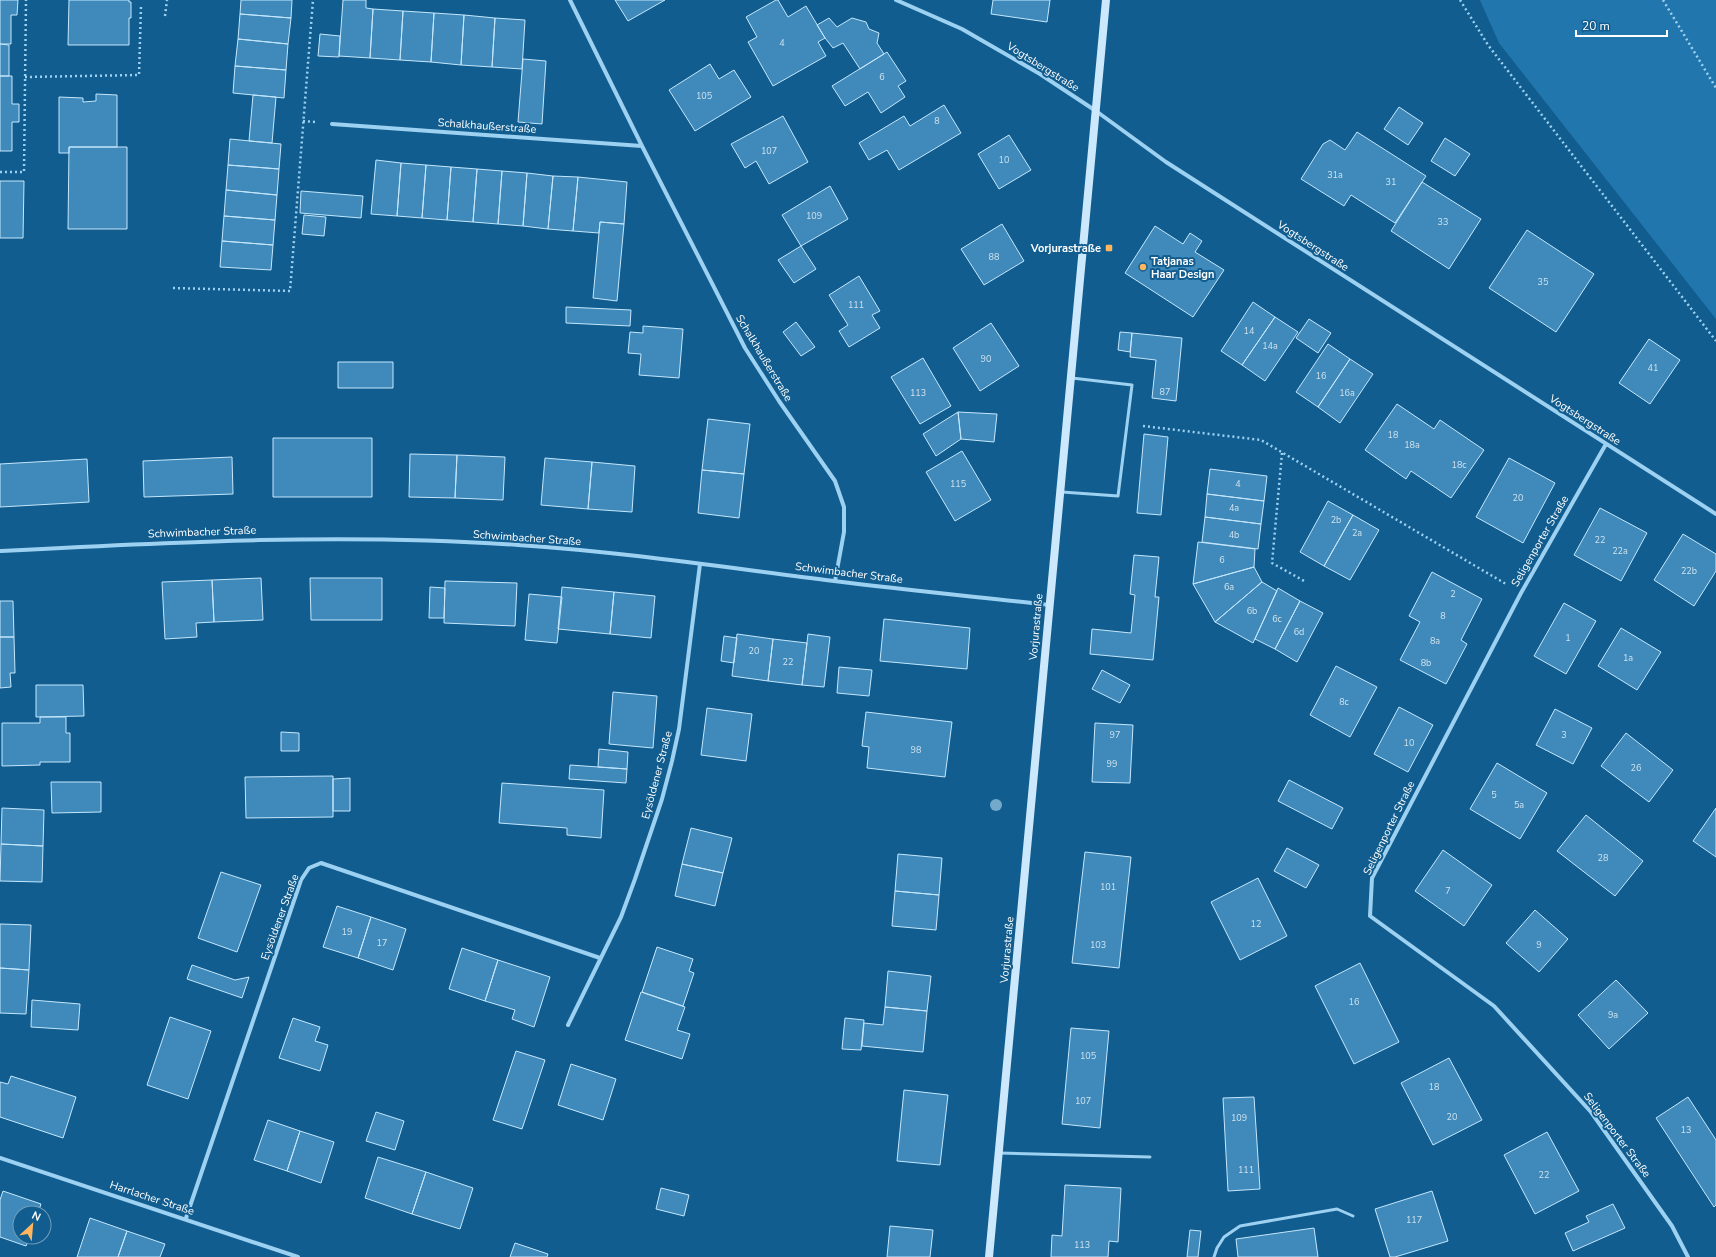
<svg xmlns="http://www.w3.org/2000/svg" width="1716" height="1257" font-family="'Nunito Sans',sans-serif">
  <style>
    .green { fill: #2177ad }
    .building { fill: #3f8aba; stroke: #c4e7fd }
    .lines { fill: none; stroke-linecap: round; stroke-linejoin: round }
    .path { stroke: #9dd1f2; stroke-width: 2.5; stroke-dasharray: 2 3; stroke-linecap: butt }
    .lane { stroke: #9dd1f2; stroke-width: 3 }
    .street { stroke: #9dd1f2; stroke-width: 4 }
    .secondary { stroke: #cce8fc; stroke-width: 8 }
    .tree { fill: #74a9cc }
    .poi-dot { fill: #ffb65e; stroke: #125d8f; stroke-width: 1.5 }
    .labels { text-anchor: middle; dominant-baseline: central; stroke-width: 4; stroke-linejoin: round; paint-order: stroke }
    .number-label { font-size: 9px; fill: #cfe2ee }
    .street-label { font-size: 11px; fill: #fff; stroke: #125d8f }
    .poi-label { font-size: 11px; font-weight: bold; fill: #fff; stroke: #125d8f; text-anchor: end }
  </style>
  <rect width="100%" height="100%" fill="#125d8f"/>
  <path class="green" d="M1480 0H1716V319L1499 43Z"/>
  <path class="building" d="M0 0H18L17 15H11V44H0Z
    M69 0H129V2H131V18H129V45H68Z
    M241 0H292L291 18 240 14Z
    M343 0H366V8L373 9 370 58 339 56Z
    M615 0H665L628 21Z
    M776 0H778L788 17 806 6 825 38 818 42 826 56 773 86 748 42 757 37 746 17Z
    M993 0H1050L1047 22 991 14Z
    M373 9 403 11 400 60 370 58Z
    M403 11 434 13 431 62 400 60Z
    M434 13 464 15 461 65 431 62Z
    M240 14 291 18 288 44 238 39Z
    M464 15 495 18 492 67 461 65Z
    M495 18 525 20 522 69 492 67Z
    M829 18 837 27 852 18 866 22 869 29 879 33 877 43 884 54 860 69 843 43 833 48 825 38 817 25Z
    M320 34 340 36 339 57 318 56Z
    M238 39 288 44 286 70 235 66Z
    M0 44 9 45V76H0Z
    M887 52 906 81 898 86 905 97 881 113 868 92 845 106 832 86Z
    M523 59 546 61 542 124 518 122Z
    M710 64 719 79 734 70 751 97 695 131 669 90Z
    M235 66 286 70 284 98 233 93Z
    M0 76H12V104H19V122H12V151H0Z
    M96 94 117 95V147H69V153H59V97L83 98V102L96 101Z
    M253 95 276 97 272 143 249 141Z
    M944 105 961 133 899 170 887 150 869 160 859 143 904 116 910 126Z
    M1399 107 1423 123 1408 145 1384 129Z
    M783 116 808 162 769 184 756 161 745 168 731 144Z
    M1357 132 1426 176 1395 223 1351 195 1344 206 1301 179 1323 144 1330 140 1345 150Z
    M1009 135 1031 170 999 189 978 154Z
    M1445 138 1470 154 1455 176 1431 161Z
    M230 139 281 144 279 169 228 165Z
    M69 147H127V229H68Z
    M376 160 401 163 397 216 371 214Z
    M401 163 426 165 422 218 397 216Z
    M228 165 279 169 277 195 226 190Z
    M426 165 451 167 447 220 422 218Z
    M451 167 477 169 473 222 447 220Z
    M477 169 502 171 498 224 473 222Z
    M502 171 527 173 523 226 498 224Z
    M527 173 553 176 548 229 523 226Z
    M553 176 578 177 573 231 548 229Z
    M578 177 627 182 624 224 600 222 599 233 573 231Z
    M0 181H24L23 238H0Z
    M1422 182 1481 219 1449 269 1391 231Z
    M830 186 848 219 801 246 782 215Z
    M226 190 277 195 275 220 224 216Z
    M301 191 363 196 361 218 300 213Z
    M304 215 326 217 324 236 302 234Z
    M224 216 275 220 273 245 222 241Z
    M600 222 624 224 617 301 593 298Z
    M1002 224 1024 261 984 285 961 249Z
    M1155 226 1183 244 1190 233 1202 241 1195 252 1224 270 1193 317 1125 273Z
    M1527 230 1594 274 1556 332 1489 288Z
    M222 241 273 245 271 270 220 267Z
    M801 246 816 269 794 283 778 260Z
    M859 276 880 311 872 315 880 328 849 347 839 331 848 325 829 295Z
    M1253 302 1275 317 1242 365 1221 351Z
    M566 307 631 310 630 326 566 323Z
    M1275 317 1298 332 1265 381 1242 365Z
    M1309 319 1331 333 1318 353 1296 338Z
    M796 322 815 347 801 356 783 332Z
    M991 323 1019 366 980 391 953 348Z
    M643 326 683 329 679 378 639 375 641 354 628 353 630 332 643 333Z
    M1120 332 1132 333 1130 352 1118 350Z
    M1132 333 1182 338 1176 401 1152 398 1156 360 1130 357Z
    M1649 339 1680 360 1650 404 1619 383Z
    M1328 344 1350 359 1318 407 1296 392Z
    M923 358 951 406 920 424 891 377Z
    M1350 359 1373 374 1340 423 1318 407Z
    M338 362H393V388H338Z
    M1397 404 1434 429 1440 420 1484 450 1451 498 1411 471 1406 479 1365 450Z
    M958 412 961 439 936 456 923 434Z
    M958 412 997 414 994 442 961 439Z
    M708 419 750 424 744 474 702 470Z
    M1144 434 1168 437 1161 515 1137 513Z
    M273 438H372V497H273Z
    M962 451 991 500 955 521 926 472Z
    M410 454 457 455 455 498 409 497Z
    M457 455 505 457 503 500 455 498Z
    M232 457 233 494 144 497 143 461Z
    M545 458 592 462 588 509 541 505Z
    M1509 458 1555 483 1523 543 1476 517Z
    M87 459 89 502 0 507V464Z
    M592 462 635 466 632 512 588 509Z
    M1210 469 1267 476 1264 501 1207 494Z
    M702 470 744 474 739 518 698 513Z
    M1207 494 1264 501 1261 524 1205 517Z
    M1328 501 1353 515 1324 566 1300 552Z
    M1600 508 1647 533 1621 581 1574 555Z
    M1353 515 1379 530 1350 580 1324 566Z
    M1205 517 1261 524 1258 549 1202 542Z
    M1683 534 1716 554V571L1694 606 1654 580Z
    M1198 542 1255 549 1254 567 1193 584Z
    M1134 555 1159 557 1155 597H1159L1153 660 1090 654 1092 629 1131 633 1135 595 1130 594Z
    M1254 567 1262 582 1215 622 1193 584Z
    M1432 572 1482 599 1461 640 1467 644 1446 684 1400 660 1420 622 1409 616Z
    M261 578 263 620 214 622 212 580Z
    M310 578H382V620H311Z
    M212 580 214 622 196 623 197 637 165 639 162 582Z
    M445 581 517 583 515 626 444 623Z
    M1262 582 1277 591 1253 643 1215 622Z
    M430 587 445 588 444 618H429Z
    M562 587 614 592 610 634 558 629Z
    M1278 588 1300 601 1275 649 1255 639Z
    M614 592 655 596 651 638 610 634Z
    M529 594 562 597 557 643 525 640Z
    M0 601H13L14 637H0Z
    M1300 601 1323 613 1297 662 1275 649Z
    M1564 603 1596 621 1566 674 1534 656Z
    M884 619 970 628 967 669 880 661Z
    M1621 628 1661 652 1637 690 1598 666Z
    M737 634 773 639 768 681 732 676Z
    M808 634 830 637 824 687 802 685Z
    M724 636 737 638 734 663 721 661Z
    M0 637H14L15 673H10L11 687 0 688Z
    M773 639 807 643 802 685 768 681Z
    M1336 666 1377 687 1350 737 1310 715Z
    M839 667 872 670 869 696 837 693Z
    M1102 670 1130 685 1120 703 1092 689Z
    M36 685H83L84 716 36 717Z
    M613 692 657 696 653 748 609 744Z
    M1399 707 1433 725 1408 772 1374 754Z
    M707 708 752 714 746 761 701 755Z
    M1555 709 1592 728 1573 764 1536 745Z
    M866 712 952 722 945 777 867 768 869 747 862 746Z
    M40 717H66V733H70V762H40V765L2 766V723H40Z
    M1095 723 1133 725 1130 783 1092 782Z
    M281 732 299 733V751H281Z
    M1626 733 1673 770 1649 802 1601 766Z
    M599 749 628 752 627 769 598 767Z
    M1497 763 1547 793 1520 839 1470 809Z
    M570 765 627 769 626 783 569 779Z
    M333 776V817L246 818 245 777Z
    M350 778V811H333V779Z
    M1289 780 1343 808 1332 829 1278 801Z
    M51 782H101V812L52 813Z
    M502 783 604 790 601 838 567 835V828L499 823Z
    M2 808 44 810 43 846 1 844Z
    M1716 808V857L1693 841Z
    M1586 815 1643 861 1615 896 1557 851Z
    M691 828 732 838 723 873 682 864Z
    M1 844 43 846 42 882 0 881Z
    M1287 848 1319 865 1306 888 1274 871Z
    M1443 850 1492 885 1464 926 1415 891Z
    M1085 852 1131 857 1119 968 1072 963Z
    M898 854 942 858 939 895 895 891Z
    M682 864 723 873 715 906 675 896Z
    M221 872 261 885 237 952 198 938Z
    M1258 878 1287 936 1240 960 1211 902Z
    M895 891 939 895 936 930 892 926Z
    M337 906 371 917 358 958 323 947Z
    M1535 910 1568 939 1539 972 1506 943Z
    M371 917 406 929 393 970 358 958Z
    M0 924 31 925 29 970 0 968Z
    M657 947 693 959 689 971 694 973 683 1006 642 992Z
    M462 948 498 960 485 1001 449 989Z
    M498 960 550 977 534 1027 512 1019 515 1010 485 1001Z
    M1360 963 1399 1042 1354 1064 1315 986Z
    M192 965 235 980 249 977 242 998 187 979Z
    M0 968 29 970 26 1014 0 1013Z
    M888 971 931 976 927 1011 885 1007Z
    M1616 980 1648 1013 1609 1049 1578 1015Z
    M641 992 685 1007 677 1030 690 1034 682 1059 625 1040Z
    M32 1000 80 1004 78 1030 31 1027Z
    M885 1007 927 1011 923 1052 862 1046 864 1023 883 1025Z
    M170 1017 211 1031 188 1099 147 1085Z
    M293 1018 320 1027 315 1041 328 1045 320 1071 279 1058Z
    M845 1018 864 1020 861 1050 842 1049Z
    M1071 1028 1109 1031 1100 1128 1062 1124Z
    M516 1051 545 1060 522 1129 493 1120Z
    M1449 1058 1482 1120 1433 1145 1401 1083Z
    M571 1064 616 1079 603 1120 558 1105Z
    M11 1076 76 1097 63 1138 0 1117V1082L8 1084Z
    M904 1090 948 1095 940 1165 897 1161Z
    M1254 1097 1260 1189 1228 1191 1223 1098Z
    M1688 1097 1716 1140V1205L1714 1207 1656 1118Z
    M376 1112 404 1121 395 1150 366 1141Z
    M268 1120 300 1131 287 1171 254 1160Z
    M300 1131 334 1142 321 1183 287 1171Z
    M1547 1132 1579 1191 1535 1214 1504 1155Z
    M378 1157 426 1172 412 1214 365 1198Z
    M426 1172 473 1188 460 1229 412 1214Z
    M1065 1185 1121 1188 1118 1242 1109 1241 1108 1257H1051L1052 1235 1062 1236Z
    M661 1188 689 1195 684 1216 656 1209Z
    M3 1191 41 1204 38 1213H20V1237H30L26 1246 0 1237V1200Z
    M1432 1191 1448 1241 1395 1257H1390L1375 1209Z
    M1613 1204 1625 1228 1573 1251 1565 1233 1589 1222 1586 1216Z
    M90 1218 127 1231 118 1257H77Z
    M890 1226 933 1230 930 1257H887Z
    M1314 1228 1318 1257H1238L1236 1239Z
    M1190 1230 1201 1231 1198 1257H1187Z
    M127 1231 165 1244 160 1257H118Z
    M515 1243 548 1254 547 1257H510Z"/>
  <g class="lines">
    <path class="path" d="M1460 0 1488 45 1716 341
      M1663 0 1716 88
      M165 16 167 0
      M25 77 139 75 141 6
      M303 121 315 122
      M0 172H24L26 0
      M173 288 290 291 313 0
      M1143 426 1261 440 1506 584
      M1282 453 1272 563 1306 582"/>
    <path class="lane" d="M1062 492 1118 496 1132 385 1072 378
      M999 1153 1150 1157
      M1214 1257 1217 1248 1224 1237 1240 1226 1337 1209 1353 1216"/>
    <path class="street" d="M570 0 642 146 745 348 779 401 835 481 844 507V532L835 581
      M896 0 962 29 1040 74 1096 111 1166 162 1716 514
      M332 124 642 146
      M1606 444 1521 593 1372 878 1370 916 1494 1006 1591 1112 1672 1226 1688 1257
      M0 551C173 542 345 533 518 545 624 552 729 568 834 581 906 590 978 597 1049 605
      M568 1025 621 917 635 879 662 799 672 761 679 729 700 564
      M0 1158 298 1257
      M186 1218 301 880 309 868 321 863 600 958"/>
    <path class="secondary" d="M989 1257 1106 0"/>
  </g>
  <circle class="tree" cx="996" cy="805" r="6"/>
  <g class="poi-dot">
    <rect x="1105" y="244" width="8" height="8" rx="2"/>
    <circle cx="1143" cy="267" r="4"/>
  </g>
  <g class="labels">
    <g class="number-label">
      <text x="782" y="43">4</text>
      <text x="882" y="77">6</text>
      <text x="704" y="96">105</text>
      <text x="937" y="121">8</text>
      <text x="769" y="151">107</text>
      <text x="1004" y="160">10</text>
      <text x="1335" y="175">31a</text>
      <text x="1391" y="182">31</text>
      <text x="814" y="216">109</text>
      <text x="1443" y="222">33</text>
      <text x="994" y="257">88</text>
      <text x="1543" y="282">35</text>
      <text x="856" y="305">111</text>
      <text x="1249" y="331">14</text>
      <text x="1270" y="346">14a</text>
      <text x="986" y="359">90</text>
      <text x="1653" y="368">41</text>
      <text x="1321" y="376">16</text>
      <text x="1165" y="392">87</text>
      <text x="918" y="393">113</text>
      <text x="1347" y="393">16a</text>
      <text x="1393" y="435">18</text>
      <text x="1412" y="445">18a</text>
      <text x="1459" y="465">18c</text>
      <text x="958" y="484">115</text>
      <text x="1238" y="484">4</text>
      <text x="1518" y="498">20</text>
      <text x="1234" y="508">4a</text>
      <text x="1336" y="520">2b</text>
      <text x="1357" y="533">2a</text>
      <text x="1234" y="535">4b</text>
      <text x="1600" y="540">22</text>
      <text x="1620" y="551">22a</text>
      <text x="1222" y="560">6</text>
      <text x="1689" y="571">22b</text>
      <text x="1229" y="587">6a</text>
      <text x="1453" y="594">2</text>
      <text x="1252" y="611">6b</text>
      <text x="1443" y="616">8</text>
      <text x="1277" y="619">6c</text>
      <text x="1299" y="632">6d</text>
      <text x="1568" y="638">1</text>
      <text x="1435" y="641">8a</text>
      <text x="754" y="651">20</text>
      <text x="1628" y="658">1a</text>
      <text x="788" y="662">22</text>
      <text x="1426" y="663">8b</text>
      <text x="1344" y="702">8c</text>
      <text x="1115" y="735">97</text>
      <text x="1564" y="735">3</text>
      <text x="1409" y="743">10</text>
      <text x="916" y="750">98</text>
      <text x="1112" y="764">99</text>
      <text x="1636" y="768">26</text>
      <text x="1494" y="795">5</text>
      <text x="1519" y="805">5a</text>
      <text x="1603" y="858">28</text>
      <text x="1108" y="887">101</text>
      <text x="1448" y="891">7</text>
      <text x="1256" y="924">12</text>
      <text x="347" y="932">19</text>
      <text x="382" y="943">17</text>
      <text x="1098" y="945">103</text>
      <text x="1539" y="945">9</text>
      <text x="1354" y="1002">16</text>
      <text x="1613" y="1015">9a</text>
      <text x="1088" y="1056">105</text>
      <text x="1434" y="1087">18</text>
      <text x="1083" y="1101">107</text>
      <text x="1452" y="1117">20</text>
      <text x="1239" y="1118">109</text>
      <text x="1686" y="1130">13</text>
      <text x="1246" y="1170">111</text>
      <text x="1544" y="1175">22</text>
      <text x="1414" y="1220">117</text>
      <text x="1082" y="1245">113</text>
    </g>
    <g class="street-label">
      <text transform="translate(1043 67) rotate(32)">Vogtsbergstraße</text>
      <text transform="translate(487 126) rotate(4)">Schalkhaußerstraße</text>
      <text transform="translate(1313 246) rotate(33)">Vogtsbergstraße</text>
      <text transform="translate(764 358) rotate(59)">Schalkhaußerstraße</text>
      <text transform="translate(1585 420) rotate(33)">Vogtsbergstraße</text>
      <text transform="translate(202 532) rotate(-2)">Schwimbacher Straße</text>
      <text transform="translate(527 538) rotate(4)">Schwimbacher Straße</text>
      <text transform="translate(1540 541) rotate(-60)">Seligenporter Straße</text>
      <text transform="translate(849 573) rotate(7)">Schwimbacher Straße</text>
      <text transform="translate(1036 627) rotate(-85)">Vorjurastraße</text>
      <text transform="translate(657 775) rotate(-75)">Eysöldener Straße</text>
      <text transform="translate(1389 828) rotate(-64)">Seligenporter Straße</text>
      <text transform="translate(280 917) rotate(-70)">Eysöldener Straße</text>
      <text transform="translate(1007 950) rotate(-85)">Vorjurastraße</text>
      <text transform="translate(1617 1135) rotate(53)">Seligenporter Straße</text>
      <text transform="translate(152 1198) rotate(18)">Harrlacher Straße</text>
    </g>
    <g class="poi-label">
      <text x="1101" y="248">Vorjurastraße</text>
      <text x="1151" y="261" text-anchor="start">Tatjanas<tspan x="1151" dy="13">Haar Design</tspan></text>
    </g>
  </g>
  <g transform="translate(32 1225) rotate(26)"><circle r="19" fill="#125d8f" stroke="#719ebc"/>
  <path d="M0-3L7 15L0 10L-7 15Z" fill="#ffb65e"/>
  <text y="-6" font-size="11" font-weight="bold" text-anchor="middle" fill="#ffffff">N</text>
  </g>
  <path d="M1576 30v6h91v-6" fill="none" stroke="#ffffff" stroke-width="2"/>
  <text x="1582" y="30" font-size="12" fill="#ffffff" stroke="#125d8f" stroke-width="3" paint-order="stroke">20 m</text>
</svg>
